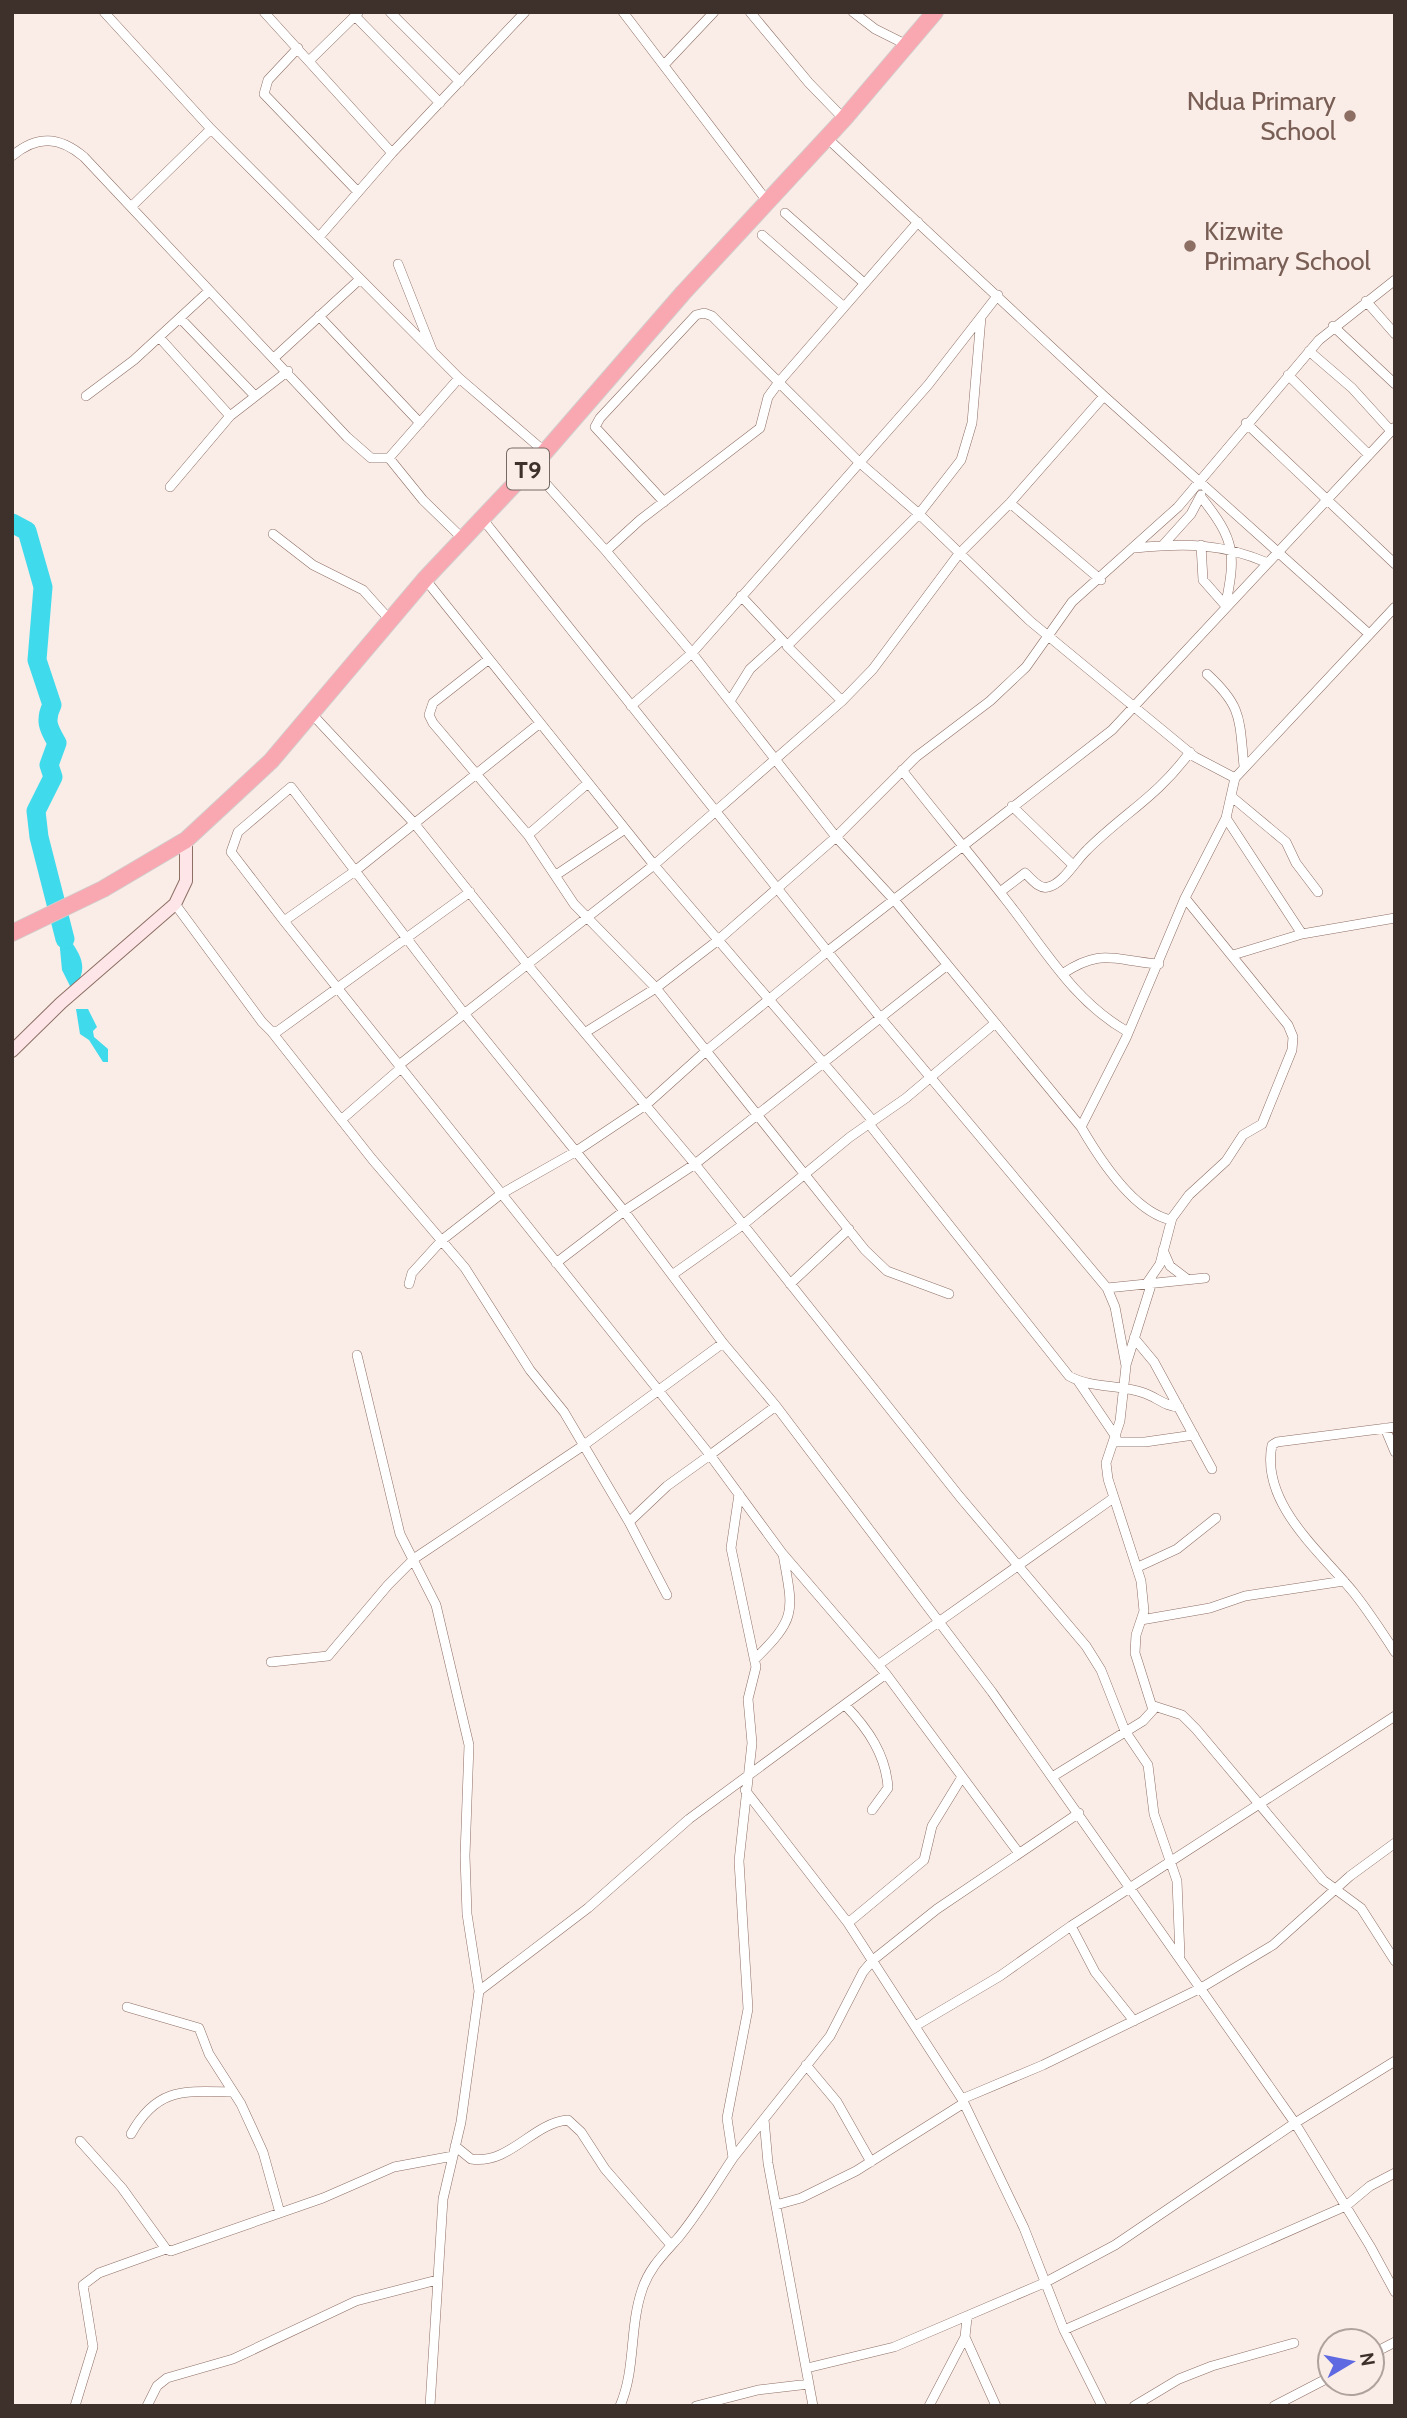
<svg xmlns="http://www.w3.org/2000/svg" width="1407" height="2418" font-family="Cabin,sans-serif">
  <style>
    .water { fill: #3fdaec }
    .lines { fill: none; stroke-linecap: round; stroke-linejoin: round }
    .river { stroke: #3fdaec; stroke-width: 19 }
    .street-casing { stroke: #8d6f64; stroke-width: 10 }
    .secondary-casing { stroke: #8d6f64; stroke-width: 14 }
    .highway-casing { stroke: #d1cecc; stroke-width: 18 }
    .street { stroke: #fff; stroke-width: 9 }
    .secondary { stroke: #fde5e8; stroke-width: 12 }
    .highway { stroke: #f9a7b1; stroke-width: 16 }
    .education-dot { fill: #8d6e63; stroke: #faece7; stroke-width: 2.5 }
    .labels { text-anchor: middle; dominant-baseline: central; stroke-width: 6; stroke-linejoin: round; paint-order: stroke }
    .shield { fill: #faece7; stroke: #766964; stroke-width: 2 }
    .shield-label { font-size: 24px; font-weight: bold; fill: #3e312c }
    .education-label { font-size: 26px; fill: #785e54; stroke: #faece7; text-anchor: end }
  </style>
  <rect width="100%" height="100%" fill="#faece7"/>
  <path class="water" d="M59 938 70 940C81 955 88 968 76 985L70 986 62 970Z
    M76 1009H88L97 1027 93 1031 94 1037 108 1049V1062H103L89 1040 80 1034Z"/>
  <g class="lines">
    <path class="river" d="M12 523 27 531 43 587 37 660 52 705C44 721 49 729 57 743L49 765 53 777 36 811 39 837 65 939"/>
    <g class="street-casing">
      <path id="street" d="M104 12 211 129 459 378 545 452
        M264 12 392 153
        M390 12 460 82
        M623 12 767 201
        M750 12 809 83 844 119
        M853 12 875 29 905 44
        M355 16 440 103
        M298 48 268 80 264 94 358 192
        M310 60 358 13
        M664 65 714 12
        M827 138 1104 396 1368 633
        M12 156C37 135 59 136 84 157L347 437 371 458H389L459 378
        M132 206 211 129
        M785 213 864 283
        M918 222 779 382 768 397 760 428 640 520 606 551 692 653 836 837 895 901 1081 1127C1099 1158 1134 1212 1171 1220
        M762 235 844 307
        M320 236 392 153 525 12
        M398 264 432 350
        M1366 301 1395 334
        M319 316 420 423
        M180 318 254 395
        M1333 326 1395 384
        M159 337 230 416
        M1309 351 1352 388 1391 431
        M275 357 360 279
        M1288 375 1369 455
        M86 396 134 360 209 291
        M1246 423 1395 564
        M389 458 423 500 462 538
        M531 467 606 551
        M170 487 230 416 288 371
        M1201 497C1236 541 1236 554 1225 608
        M664 502 595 427 600 418 696 315 704 313 712 316 859 462 919 514 1030 621 1195 757 1235 778
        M1010 503 1101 580
        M481 517 879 1016 1107 1288 1115 1307 1126 1366 1120 1421 1106 1463 1108 1479 1141 1581 1144 1611 1136 1635 1135 1653 1153 1710 1143 1721 1052 1777
        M273 534 313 565 363 590 389 619
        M1163 545 1191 514 1201 495
        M1201 545 1203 580 1225 605
        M1135 548C1186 543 1221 543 1268 563
        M425 579 654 865 873 1121
        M741 596 784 642
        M489 659 433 703 429 715 433 723 528 835 574 904 656 988 865 1250 887 1271 949 1294
        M1207 674C1243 707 1239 719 1244 766
        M730 701 750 669 782 640
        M842 701 787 646 919 514 961 460 972 423 981 317
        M631 706 692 653 928 385 998 295
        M310 712 414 823 526 963 695 1164 960 1497 1086 1646 1101 1670 1125 1731 1148 1765 1154 1814 1177 1881 1180 1956
        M902 770C936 814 972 856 1006 900 1044 948 1073 1001 1128 1032
        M1232 797 1286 842 1296 863 1318 892
        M1012 806 1073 865
        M1226 818 1302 934
        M528 835 588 783
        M556 875 625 829
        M1000 892 1025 873C1031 878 1039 890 1048 887 1063 884 1076 860 1087 850 1124 813 1157 797 1190 752
        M175 904 262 1022 271 1031H278L470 892
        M284 921 355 871 540 723
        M1233 955 1302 934 1395 918
        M1062 974C1103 947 1114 961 1159 964
        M271 1031 372 1159 465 1268 530 1370 564 1412 629 1522 667 1595
        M586 1032 656 988 717 941 836 837 916 757 990 701 1026 667 1072 602 1178 507 1319 340 1395 280
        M399 1065 654 865 842 701 873 669 958 555 1010 503 1104 396
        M341 1120 401 1068
        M869 1124 1069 1376C1092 1389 1120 1384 1144 1393 1156 1397 1166 1407 1179 1407
        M1081 1127 1126 1038 1185 898 1226 818 1235 778 1395 607
        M1163 1250 1170 1266 1187 1279
        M556 1263 624 1211 695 1164 946 966
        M672 1275 744 1224 850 1137 906 1098 994 1024
        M1147 1283 1160 1264 1172 1218 1189 1195 1226 1161 1243 1135 1262 1124 1292 1050 1293 1037 1288 1025 1185 898
        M409 1284 412 1273 442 1240 501 1194 575 1152 647 1104 706 1051 828 951 1112 730 1395 427
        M790 1284 849 1229
        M1107 1288 1205 1278
        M1134 1338 1154 1362 1212 1469
        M357 1355 400 1534 436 1605 469 1745 465 1856 467 1914 479 1991 461 2122 443 2199 430 2406
        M1126 1365 1152 1282
        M1078 1381 1116 1437
        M776 1406 710 1455 284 921 231 852 238 832 291 787 463 1012 624 1211 723 1343 776 1406 992 1692 1295 2123 1370 2246 1395 2292
        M1395 1427 1277 1442 1272 1445C1260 1504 1322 1553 1354 1593 1369 1612 1382 1632 1395 1652
        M1385 1428 1395 1452
        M1113 1442H1145L1194 1435
        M629 1522 667 1486 710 1455 782 1553 886 1674 1018 1852
        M1138 1567 1177 1549 1216 1518
        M1141 1620 1210 1608 1245 1596 1344 1581
        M755 1659C798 1617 793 1611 783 1554
        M271 1662 328 1656 388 1585 415 1558 584 1445 723 1343
        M878 1665 1112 1499
        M846 1706C868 1729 886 1755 888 1788L872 1810
        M1154 1706 1182 1715 1196 1729 1323 1880 1361 1908 1395 1961
        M745 1790 848 1923 962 2099 1024 2228 1064 2330 1102 2406
        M848 1923 924 1860 932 1826 962 1777
        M1071 1926 1095 1972 1134 2021
        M479 1991 588 1908 689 1819 886 1674
        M127 2007 199 2028 209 2054 241 2104 263 2152 280 2213
        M917 2025 1000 1976 1071 1926 1395 1716
        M806 2065 837 2102 871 2162
        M962 2099 1043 2065 1201 1988 1273 1945 1350 1876 1395 1843
        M764 2119 768 2163 813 2406
        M131 2134C157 2087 184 2091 232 2092
        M80 2141 122 2188 166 2249 171 2251 323 2198 394 2167 453 2156
        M455 2146 471 2159C510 2165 532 2123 568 2120L581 2132 605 2169 671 2245
        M733 2158 830 2036 863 1972 873 1960 937 1909 1079 1813
        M776 2205 801 2198 856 2171 964 2103
        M1064 2330 1346 2206 1370 2186 1395 2173
        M965 2337 996 2406
        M1372 2354 1395 2342
        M807 2368 894 2347 1044 2283 1115 2245 1295 2123 1395 2061
        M75 2406 93 2347 83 2285 99 2273 166 2249
        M147 2406 157 2386 167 2378 233 2359 356 2301 437 2280
        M620 2406C636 2369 629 2328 642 2290 649 2268 663 2255 678 2238 698 2214 715 2185 733 2158L727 2118 748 2009 739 1861 752 1743 748 1699 756 1667 731 1548 739 1494
        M696 2406 758 2390 809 2384
        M929 2406 965 2337 967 2318
        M1134 2406 1179 2379 1212 2366 1294 2343
        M1274 2406 1330 2377"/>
    </g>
    <g class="secondary-casing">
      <path id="secondary" d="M12 1051 61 1003 175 904 186 881V840"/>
    </g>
    <g class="highway-casing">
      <path id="highway" d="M12 933 103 889 186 840 271 761 425 579 545 452 683 293 844 119 935 12"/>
    </g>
    <use href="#street" class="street"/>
    <use href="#secondary" class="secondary"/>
    <use href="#highway" class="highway"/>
  </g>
  <g class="education-dot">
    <circle cx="1350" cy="116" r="7"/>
    <circle cx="1190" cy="246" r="7"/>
  </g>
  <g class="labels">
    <rect class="shield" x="507" y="448.5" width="42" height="41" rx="5"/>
    <g class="shield-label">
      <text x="528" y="469">T9</text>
    </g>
    <g class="education-label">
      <text x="1336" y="101">Ndua Primary<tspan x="1336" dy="30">School</tspan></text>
      <text x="1204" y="231" text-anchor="start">Kizwite<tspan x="1204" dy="30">Primary School</tspan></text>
    </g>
  </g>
  <rect width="1407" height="2418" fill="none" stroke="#3e312c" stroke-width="28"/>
  <g transform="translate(1351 2362) rotate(80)"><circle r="33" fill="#faece7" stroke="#afa19c" stroke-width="2"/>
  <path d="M0-5L12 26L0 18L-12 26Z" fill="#5f6ae2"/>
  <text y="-10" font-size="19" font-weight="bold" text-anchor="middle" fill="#3e312c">N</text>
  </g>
</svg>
